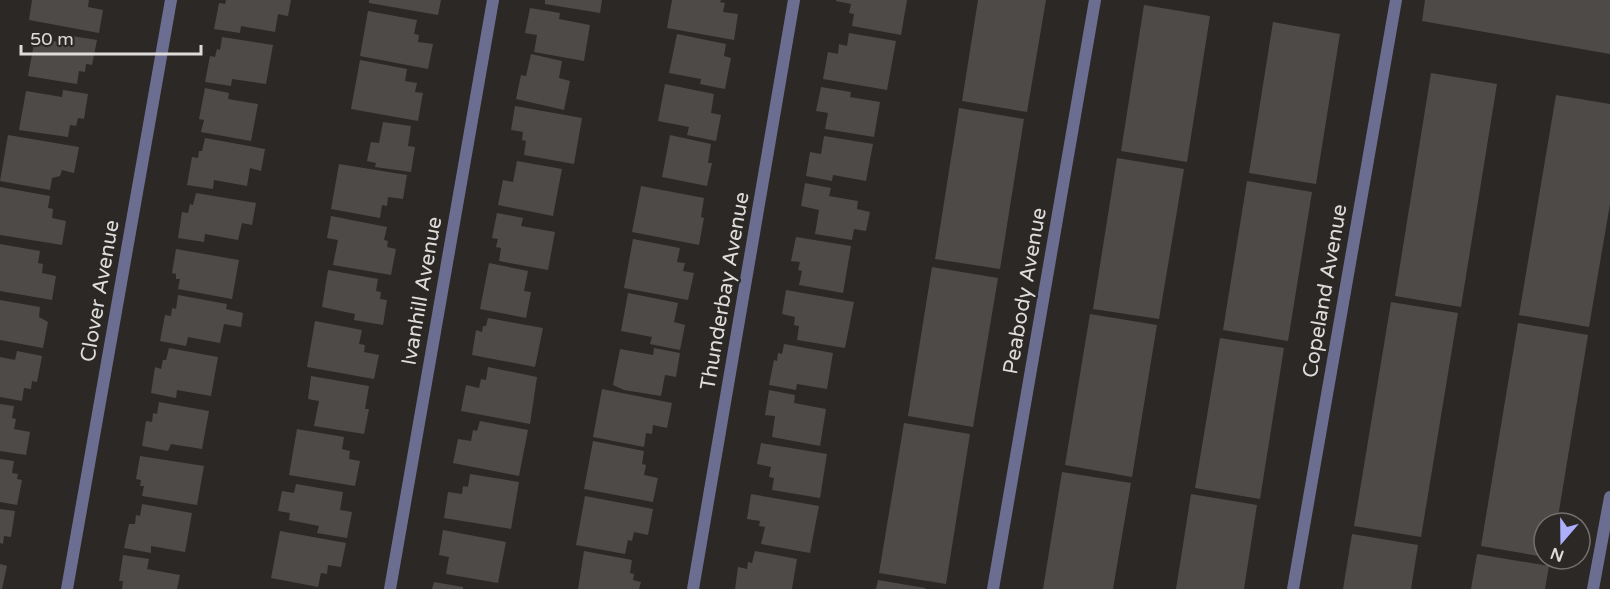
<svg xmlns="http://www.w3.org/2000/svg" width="1610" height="589" font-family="'Varela Round',sans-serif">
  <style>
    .building { fill: #4e4a48 }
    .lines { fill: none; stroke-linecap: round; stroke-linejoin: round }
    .minor { stroke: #6c6e91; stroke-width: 12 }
    .labels { text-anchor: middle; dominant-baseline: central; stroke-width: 5; stroke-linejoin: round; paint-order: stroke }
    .street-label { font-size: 21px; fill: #dedcda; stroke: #2c2826 }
  </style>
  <rect width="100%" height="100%" fill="#2c2826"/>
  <path class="building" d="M32 0H89L88 7 103 10 99 33 29 20Z
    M226 0H291L288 16 278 14 275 32 241 26 240 33 214 29 219 3 225 4Z
    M369 0H441L438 15 369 3Z
    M545 0H602L600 13 545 4Z
    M672 0H721L720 2 725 3 723 12 738 14 734 40 667 28Z
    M836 0H907L901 35 852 26 854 14 849 13 851 4 836 1Z
    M978 0H1046L1027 112 962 101Z
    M1425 0H1610V54L1422 21Z
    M1144 5 1210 16 1187 162 1121 151Z
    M530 8 560 13 559 19 590 25 584 61 534 52 537 35 525 33Z
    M368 11 417 20 414 34 419 35 418 42 433 44 428 69 360 56Z
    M1273 22 1340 34 1316 184 1249 173Z
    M849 33 896 41 887 90 823 79 828 52 838 54 839 44 847 46Z
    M677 34 726 44 724 56 731 58 725 89 700 84 701 79 669 73Z
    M72 36 97 40 92 65 86 64 85 72 79 71 77 84 28 76 35 38 71 44Z
    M222 37 273 45 266 84 232 79 231 86 205 82 210 56 215 57 217 49 220 50Z
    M531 54 562 61 559 78 570 81 564 110 516 99 521 75 526 76Z
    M360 60 407 69 405 81 417 83 415 92 423 93 418 121 351 109Z
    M1431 73 1497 84 1461 307 1395 296Z
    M665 84 714 94 711 113 721 115 716 141 687 135 689 127 658 121Z
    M821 87 851 92 850 97 880 102 874 137 825 129 828 113 816 111Z
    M205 88 229 93 228 99 258 104 251 141 201 132 204 120 199 119Z
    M63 90 88 94 84 119 78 118 76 126 70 125 68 137 19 130 26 91 62 97Z
    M1556 95 1610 104V204L1589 327 1519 315Z
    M515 106 582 118 574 164 524 155 526 141 522 140 523 132 511 130Z
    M959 108 1024 119 1000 269 935 259Z
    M383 122 411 126 408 146 415 147 411 172 375 167 376 163 367 161 371 142 379 143Z
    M8 135 79 147 74 173 62 170 60 176 52 178 50 190 0 181Z
    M670 135 711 144 708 163H712L707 186 662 177Z
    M824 136 873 144 866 181 833 175 832 181 806 176 810 152 821 154Z
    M205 138 265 149 261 171 250 168 247 186 214 180 213 189 187 185 192 157 198 158 199 151H202Z
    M1117 158 1184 169 1159 319 1093 309Z
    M517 161 562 169 553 216 498 205 503 180 513 182Z
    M339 164 407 175 403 199 388 197 387 206 382 205 380 218 331 209Z
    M1247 181 1312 192 1288 341 1223 330Z
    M805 183 831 188 829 196 858 201 857 209 870 212 866 231 854 229 852 240 815 234 819 210 801 206Z
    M641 186 704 198 701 217 704 218 699 245 632 232Z
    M0 187 50 196 48 208 53 209 52 218 66 221 62 245 0 235Z
    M196 193 256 203 252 225 242 223 238 240 205 234 204 242 178 238 182 212 188 213 190 204 193 205Z
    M497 213 523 218 521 226 555 232 548 270 499 261 501 248 496 247 498 239 492 238Z
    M331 216 387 227 384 240 388 241 387 247 396 249 391 275 333 265 338 240 327 238Z
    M796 237 851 246 843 293 799 285 802 271 798 270 800 262 791 261Z
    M633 239 680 248 677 262 685 263 683 271 694 273 688 300 624 288Z
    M0 244 40 251 38 263 43 264 42 273 56 276 52 300 0 291Z
    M176 249 239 260 232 299 178 289 180 279H176V274L172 273Z
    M489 263 528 271 524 291 531 292 526 318 480 309Z
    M932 267 998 278 973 427 908 416Z
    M328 270 378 279 376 291 381 292 380 299 387 300 383 325 354 320 355 314 322 307Z
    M786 290 854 302 845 348 797 340 799 326 794 325 795 317 782 314Z
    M628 293 678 303 674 322 685 325 680 350 650 344 652 337 621 331Z
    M178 295 227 304 226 309 243 313 241 327 224 324 220 343 188 337 186 346 160 341 165 315 171 316 172 308 176 309Z
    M0 300 40 307 39 317 48 322 43 348 0 340Z
    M1391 302 1458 313 1421 537 1354 526Z
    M1090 314 1157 325 1132 477 1065 465Z
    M488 318 543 328 535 367 472 355 476 330 482 332 483 326H486Z
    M315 321 362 330 359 344 365 345 364 352 379 355 374 379 307 367Z
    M1518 323 1588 335 1557 523H1544V557L1481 546Z
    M1220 338 1284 348 1260 499 1195 488Z
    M784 344 833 353 827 389 797 384 796 390 769 385 774 360 777 361 778 353 782 354Z
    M169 348 218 357 211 396 177 390 176 398 151 393 155 367 161 369 163 360H166Z
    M654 348 680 353 676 377 665 375 661 396 624 390 613 385 620 349 653 355Z
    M17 351 42 356 37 382 32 381 31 389 24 388 22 401 0 397V357L15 360Z
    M488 367 537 377 530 424 461 411 466 385 479 388 481 379 486 380Z
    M311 376 369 386 365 409H369L364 434 314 426 319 401 308 399Z
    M602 389 672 403 667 428 653 425 652 434 646 433 644 447 593 437Z
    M769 390 795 395 794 403 826 409 820 446 772 437 775 416 765 415Z
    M159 402 209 411 202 449 171 444 168 451 142 446 146 421 152 422 153 413 157 414Z
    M0 404 14 406 12 418 16 419 14 429 30 432 26 455 0 451Z
    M480 421 528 430 519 476 453 463 458 439 471 441 473 430 477 431Z
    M904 423 970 434 946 584 879 573Z
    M297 429 344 437 342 449 350 451 349 459 360 461 355 486 289 475Z
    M593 441 644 451 642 464 646 465 644 475 658 478 653 502 584 489Z
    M761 443 827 454 820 498 772 490 774 478 769 477 771 467 757 464Z
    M140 456 204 466 197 505 142 496 144 486H140L141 480 136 479Z
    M0 459 14 461 12 473 18 474 17 479 22 480 17 505 0 502Z
    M1062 472 1131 483 1113 589H1043Z
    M470 474 519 482 511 529 444 518 448 492 462 494 463 486 468 487Z
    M296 484 343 492 340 510 352 512 347 538 317 533 319 526 289 520 290 513 278 511 282 491 294 493Z
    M751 494 819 506 810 553 761 544 765 527 759 526 760 521 747 519Z
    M1191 494 1257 505 1244 589H1176Z
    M585 496 653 509 648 535 634 532 632 541 628 540 625 554 576 545Z
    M142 504 192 513 185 552 151 546V553L124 548 129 524H135L136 515 140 516Z
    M0 509 15 511 11 537 4 536 3 544 0 543Z
    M443 530 506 542 498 583 446 574 449 557 439 555Z
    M280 531 346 543 341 567 328 565 327 574 321 573 318 587 271 578Z
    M1352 534 1418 545 1411 589H1343Z
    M584 551 632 560 630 573 634 574 633 580 641 582 639 589H578Z
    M755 551 797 559 792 589H735L738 567 747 569 748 562 752 563Z
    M1477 554 1549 566 1545 589H1471Z
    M123 555 149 559 147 569 180 575 177 589H122L123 581H119Z
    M0 564 7 566 2 589H0Z
    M878 580 925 588V589H876Z
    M434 582 463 587V589H432Z"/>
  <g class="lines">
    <path class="minor" d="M67 589 171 0
      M390 589 493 0
      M693 589 794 0
      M993 589 1095 0
      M1293 589 1396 0
      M1593 589 1610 497"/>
  </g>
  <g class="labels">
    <g class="street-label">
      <text transform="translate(100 291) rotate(-80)">Clover Avenue</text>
      <text transform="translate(422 291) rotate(-80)">Ivanhill Avenue</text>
      <text transform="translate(725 291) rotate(-80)">Thunderbay Avenue</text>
      <text transform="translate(1025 291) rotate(-80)">Peabody Avenue</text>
      <text transform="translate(1325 291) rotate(-80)">Copeland Avenue</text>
    </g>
  </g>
  <g transform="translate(1562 541) rotate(200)"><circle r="28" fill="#2c2826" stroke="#73706e" stroke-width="1.5"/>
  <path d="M0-4.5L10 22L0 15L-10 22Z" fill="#acaffb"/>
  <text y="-9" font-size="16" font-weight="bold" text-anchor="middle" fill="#dedcda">N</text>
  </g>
  <path d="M21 45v9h180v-9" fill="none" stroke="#dedcda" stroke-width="3"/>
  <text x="30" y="45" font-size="18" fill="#dedcda" stroke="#2c2826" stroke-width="4.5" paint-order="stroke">50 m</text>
</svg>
